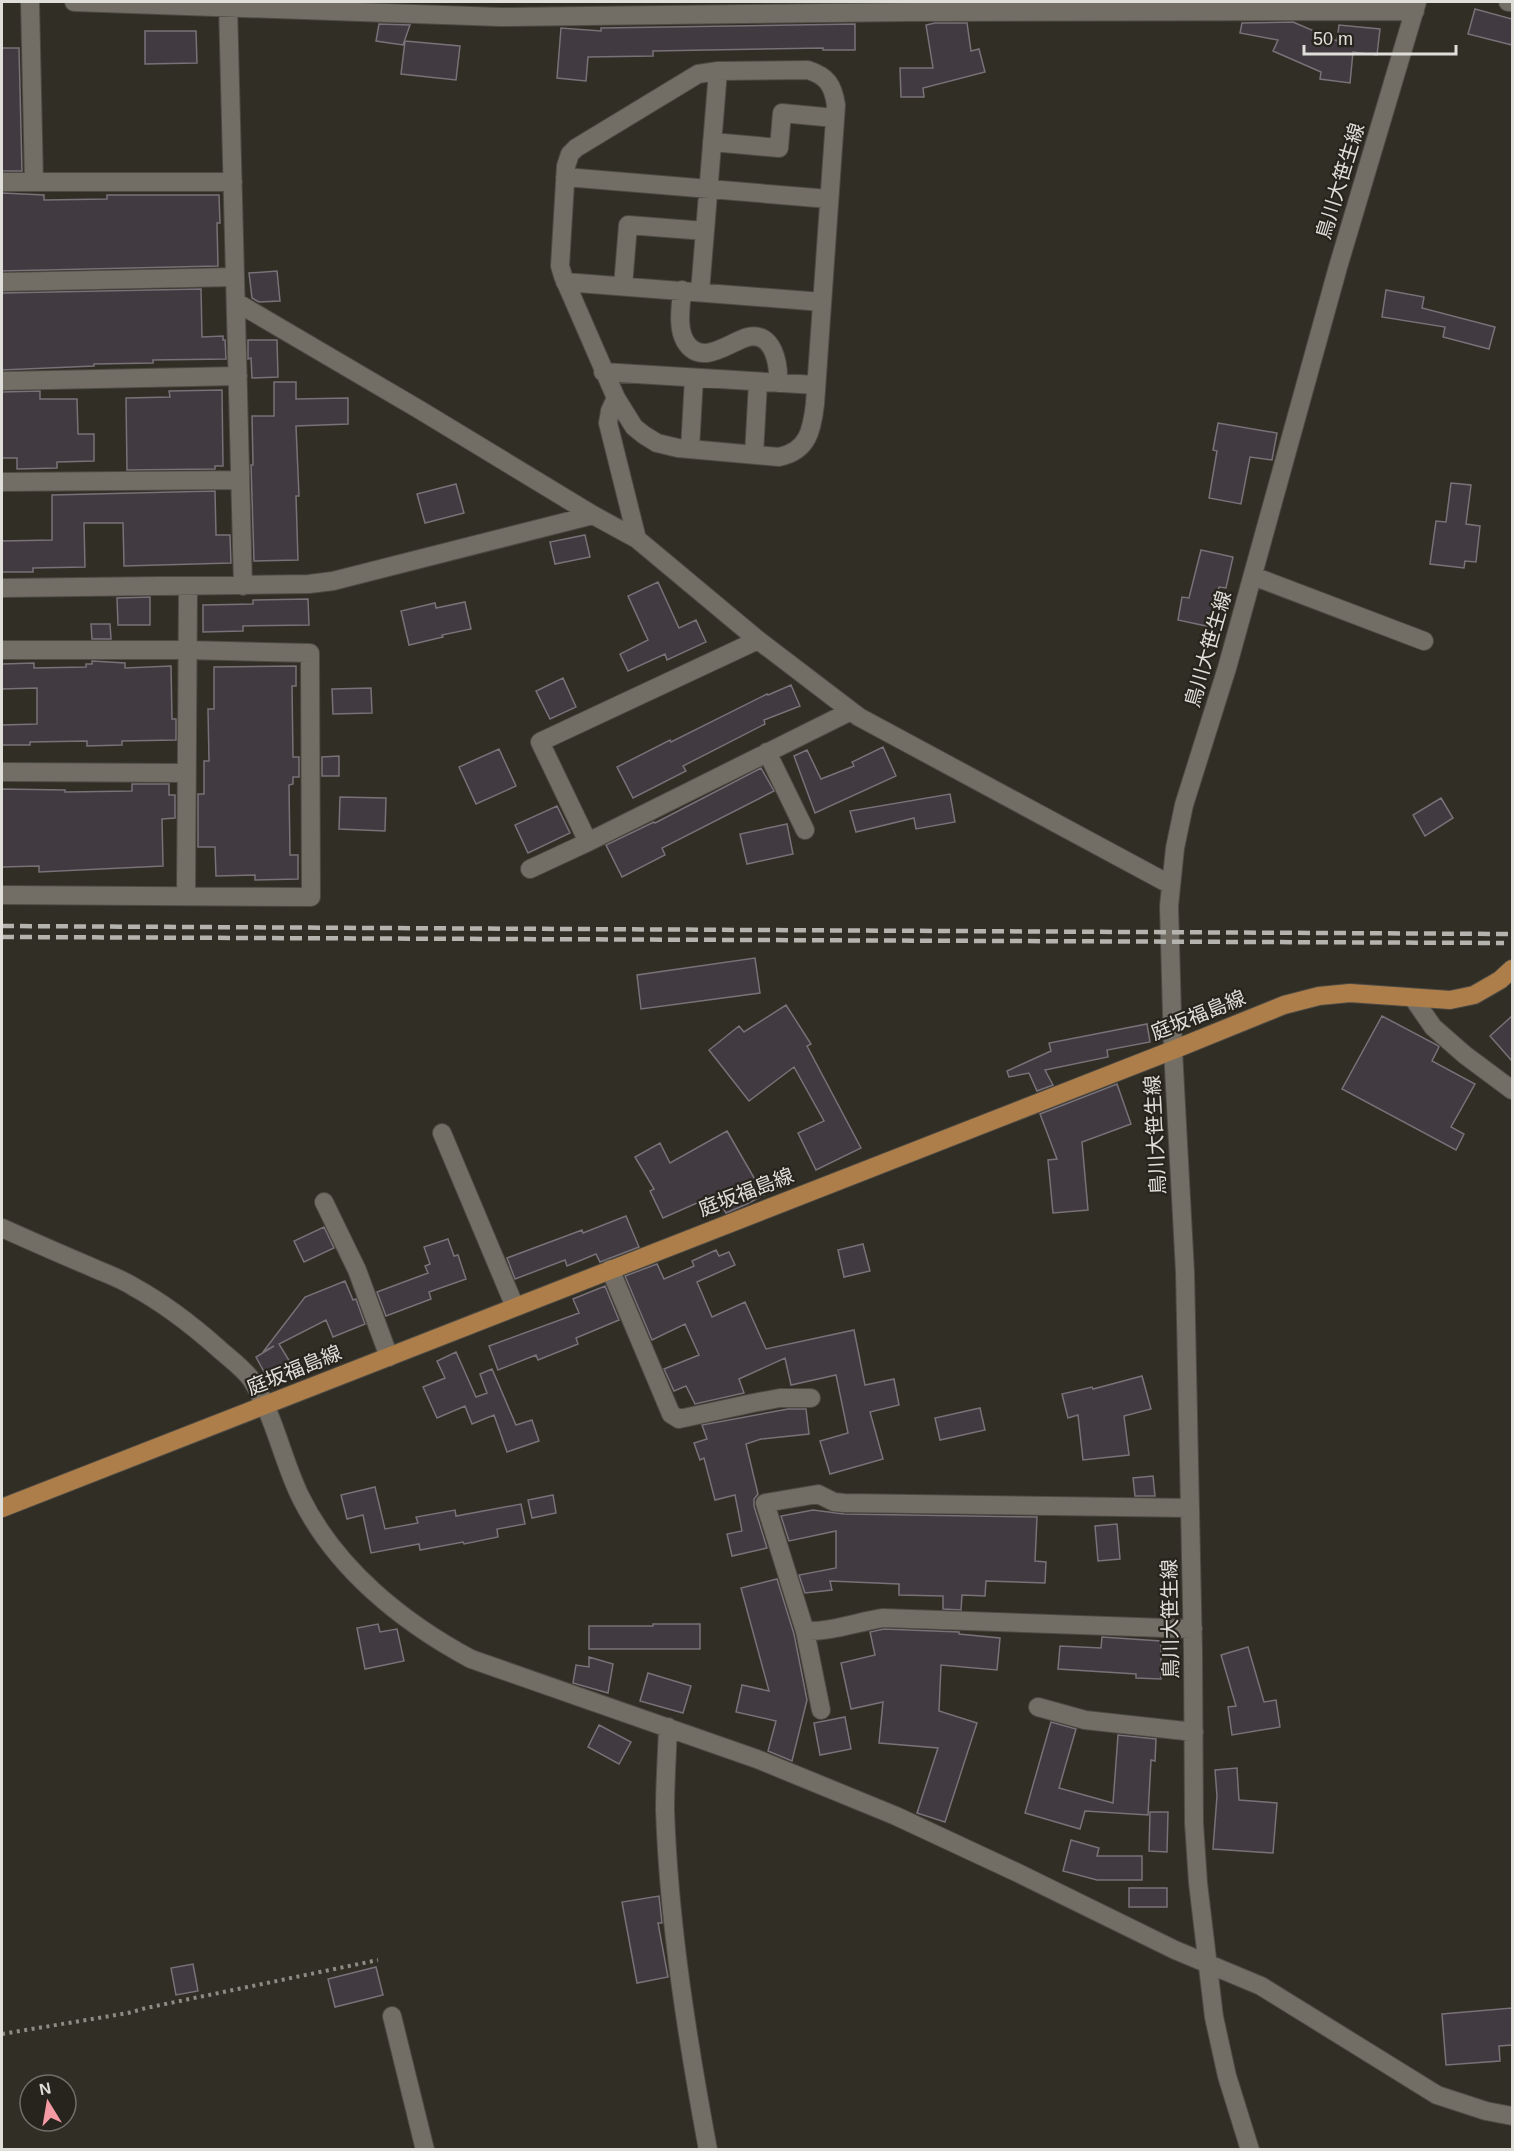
<svg xmlns="http://www.w3.org/2000/svg" width="1514" height="2151" font-family="Helvetica,'Noto Sans JP',sans-serif">
  <style>
    .building { fill: #413b41; stroke: #787178; stroke-width: 1.5 }
    .lines { fill: none; stroke-linecap: round; stroke-linejoin: round }
    .minor-casing { stroke: #4d4a44; stroke-width: 20 }
    .major-casing { stroke: #4d4a44; stroke-width: 20 }
    .path { stroke: #8e8b85; stroke-width: 4; stroke-dasharray: 3 4.5; stroke-linecap: butt }
    .minor { stroke: #726e66; stroke-width: 18 }
    .major { stroke: #ad7e4a; stroke-width: 18 }
    .rail { stroke: #b5b3ae; stroke-width: 4.5; stroke-dasharray: 12 6; stroke-linecap: butt }
    .labels { text-anchor: middle; dominant-baseline: central; stroke-width: 4.5; stroke-linejoin: round; paint-order: stroke }
    .street-label { font-size: 20px; fill: #e0ded9; stroke: #27241d }
  </style>
  <rect width="100%" height="100%" fill="#312e26"/>
  <path class="building" d="M1475 9 1512 19V45L1468 34Z
    M1293 22 1337 41 1339 25 1380 29 1377 55 1353 52 1350 83 1320 79 1321 72 1273 51 1278 40 1240 33 1242 23Z
    M935 23H967L971 51 979 49 985 72 923 88 924 97H901L900 68H933L926 25Z
    M379 24 410 25 403 45 376 41Z
    M855 24V50H823V48L653 51V56L588 57 586 81 557 78 561 28 601 31V28Z
    M145 31H196L197 63 145 64Z
    M405 41 460 46 456 80 401 74Z
    M2 48H19L22 171H2Z
    M2 193 44 195V200L107 199V195H219L220 223H217L218 266 2 271Z
    M277 271 280 301 259 302 252 298 249 273Z
    M201 289 202 337 223 336V340H225L226 359 153 360V363L94 364V366L2 370V293Z
    M1386 290 1424 297 1422 308 1495 327 1489 349 1443 337 1445 327 1382 317Z
    M248 340H277L278 377 252 378 251 358 248 359Z
    M274 382H296V399L348 398V424L296 426 299 496H296L298 560 254 561 251 465H253L252 416H274Z
    M222 390 223 466H215V469L127 470 126 398 170 397 169 391Z
    M40 391V399H77L78 434H94V461L57 462V468L17 469V458H2V392Z
    M1218 423 1277 433 1272 460 1250 457 1241 504 1209 498 1217 451 1213 450Z
    M1451 483 1471 485 1466 524 1480 526 1476 562 1465 561 1464 568 1430 564 1436 521 1446 522Z
    M456 484 464 513 425 523 417 494Z
    M215 491 216 535H230L231 563 124 566 123 523H84L85 567 33 568V572H2V541L52 540V495Z
    M585 535 590 557 555 564 550 542Z
    M1201 550 1233 557 1226 588 1219 587 1211 627 1178 620 1182 597 1189 598Z
    M658 582 679 628 696 620 706 642 667 660 665 654 628 671 620 654 648 640 628 596Z
    M150 597V625H118L117 598Z
    M308 599 309 625 243 626V631L203 632V605L253 604V600Z
    M465 602 471 629 442 635 443 637 409 645 401 611 435 603 436 608Z
    M91 624H110L111 639H92Z
    M92 661 125 663V668L171 666 172 719H176V740L122 741V745L87 746V741L30 742V745H2V725L37 724V688L2 689V664L34 663V668L86 667V664H92Z
    M296 666V686H292L293 757H299V777H293V784L289 785 290 855H298V879L255 880V875L216 876 215 847H198V794H204V761H209L208 709H214V667Z
    M563 678 576 707 550 719 536 691Z
    M791 685 800 706 764 720 765 724 683 766 686 771 633 798 617 767 670 740 671 742 767 694 768 695Z
    M371 688 372 713 333 714 332 689Z
    M883 747 896 776 815 813 794 756 807 750 821 779 854 766 852 762Z
    M499 749 516 786 476 804 459 767Z
    M339 756V776H322V757Z
    M761 768 774 791 662 848 665 855 622 877 606 845 654 822 655 823Z
    M132 784H169V795H175V818L162 819 163 866 39 872V866L2 867V789L65 790V792L132 791Z
    M950 794 955 822 916 829 914 818 856 832 850 811Z
    M340 797 386 798 385 831 339 829Z
    M1441 798 1453 818 1425 836 1413 815Z
    M557 806 570 833 528 853 515 825Z
    M787 824 793 854 747 864 740 834Z
    M755 958 760 993 641 1009 637 975Z
    M786 1005 811 1044 807 1046 861 1148 816 1170 798 1133 824 1121 794 1067 749 1101 709 1050 739 1026 744 1032Z
    M1382 1016 1437 1045 1439 1047 1432 1061 1475 1084 1451 1127 1464 1134 1456 1150 1342 1089Z
    M1512 1016V1061L1490 1036Z
    M1147 1024 1150 1042 1107 1050 1108 1057 1045 1070 1053 1085 1037 1091 1029 1073 1009 1077 1007 1071 1051 1051 1049 1043Z
    M1117 1084 1131 1124 1082 1142 1088 1210 1053 1213 1048 1160 1057 1159 1040 1114Z
    M727 1131 764 1195 747 1204 726 1213 715 1195 663 1218 650 1191 654 1189 635 1157 660 1143 670 1163Z
    M626 1216 639 1247 600 1262 596 1254 567 1266 565 1260 515 1279 507 1258 582 1230 583 1233Z
    M324 1227 334 1248 304 1262 294 1241Z
    M448 1239 454 1256 458 1255 466 1279 429 1292 431 1299 386 1316 377 1292 428 1273 425 1266 430 1264 424 1247Z
    M863 1244 870 1271 844 1277 838 1250Z
    M716 1250 719 1256 729 1252 735 1265 697 1282 712 1317 745 1302 766 1349 854 1330 865 1385 894 1379 899 1405 870 1412 883 1459 830 1474 820 1441 848 1433 836 1375 791 1385 785 1358 739 1379 744 1393 695 1404 686 1386 674 1391 664 1369 699 1355 685 1324 652 1340 625 1276 657 1264 664 1279 694 1266 692 1261Z
    M345 1281 353 1300 356 1299 365 1324 333 1337 326 1320 279 1344 293 1367 269 1381 256 1357 274 1346 263 1352 305 1297Z
    M605 1286 619 1320 576 1338 578 1344 538 1360 536 1355 498 1370 489 1346 579 1313 573 1299Z
    M456 1352 476 1397 487 1393 480 1374 492 1369 516 1425 532 1420 539 1441 507 1452 494 1415 472 1424 465 1406 437 1418 423 1387 445 1378 437 1361Z
    M1142 1376 1151 1409 1124 1416 1129 1455 1083 1460 1078 1415 1068 1418 1062 1394 1092 1387 1093 1389Z
    M980 1408 985 1430 940 1440 935 1418Z
    M788 1409H806L809 1434 761 1439 746 1444 758 1494 754 1499V1506L767 1548 732 1556 727 1534 742 1531 735 1495 715 1500 704 1458 700 1460 694 1443 707 1439 702 1425Z
    M1153 1476 1155 1496H1135L1133 1478Z
    M375 1487 385 1529 418 1523 416 1517 455 1510 456 1516 521 1504 525 1524 497 1529 498 1537 464 1544 463 1542 420 1550 419 1544 371 1553 363 1515 347 1519 341 1495Z
    M553 1495 556 1513 532 1518 528 1500Z
    M813 1510 844 1514 1037 1517 1035 1561 1046 1562 1045 1583 986 1581 985 1596 962 1595 961 1610 943 1609V1596L899 1595V1584L830 1581 832 1590 805 1593 799 1575 836 1568V1531L789 1541 781 1516Z
    M1117 1524 1120 1559 1098 1561 1095 1526Z
    M777 1579 794 1634 807 1700 792 1761 768 1751 776 1721 736 1712 742 1685 769 1691 741 1588Z
    M378 1624 380 1632 397 1629 404 1661 365 1669 357 1628Z
    M653 1624H700V1649H589V1626H653Z
    M884 1629 959 1632V1634L1000 1638 997 1670 941 1665 939 1711 977 1723 945 1822 917 1813 938 1748 879 1743 883 1702 851 1709 841 1663 875 1655 870 1632Z
    M1102 1637 1161 1641V1679L1136 1678V1674L1058 1669 1060 1646 1101 1648Z
    M1248 1647 1264 1702 1276 1700 1280 1727 1232 1735 1228 1707 1236 1706 1221 1655Z
    M589 1657 613 1664 608 1693 573 1683 576 1665 589 1667Z
    M648 1673 691 1686 683 1713 640 1701Z
    M845 1717 851 1749 820 1755 814 1723Z
    M1051 1722 1076 1729 1059 1788 1113 1803 1118 1735 1156 1739 1155 1761 1151 1760 1148 1815 1085 1811 1080 1829 1025 1813Z
    M599 1725 631 1742 619 1764 588 1747Z
    M1237 1768 1239 1800 1277 1803 1273 1853 1213 1849 1217 1796 1215 1770Z
    M1150 1812H1168L1167 1852 1149 1851Z
    M1071 1840 1099 1848 1097 1856H1142V1880H1097L1063 1871Z
    M1129 1888H1167V1907H1129Z
    M659 1896 662 1923H658L668 1977 637 1983 622 1902Z
    M193 1964 198 1991 176 1995 171 1968Z
    M376 1967 383 1995 335 2007 328 1979Z
    M1512 2008V2045L1499 2046 1500 2061 1446 2065 1442 2014Z"/>
  <g class="lines">
    <g class="minor-casing">
      <path id="minor" d="M30 2 34 182
        M74 2 500 17 909 12 1415 11
        M1508 2H1512
        M228 6 243 586
        M808 70C827 76 833 85 836 105L815 404C812 430 808 451 779 457L678 448 657 443 644 435 634 427 616 398 563 276 560 266 566 166 570 154 576 148 698 74 718 71Z
        M712 142 779 148 782 113 835 118
        M565 177 829 199
        M2 182H233
        M2 282 235 277
        M565 282 822 302
        M623 286 628 225 705 231
        M682 290C681 306 677 327 685 341 701 368 729 342 748 337 774 331 779 365 778 383
        M700 292 718 71
        M236 302 420 410 593 515 637 539 758 640 859 717 1171 885
        M603 372 816 385
        M2 381 238 376
        M616 398 610 411 608 423 637 539
        M690 449 694 378
        M754 455 758 382
        M2 482 240 480
        M1253 576 1424 641
        M2 588 309 584 333 581 593 515
        M2 650H187L310 653 311 897 2 895
        M767 752 805 830
        M2 772 186 773
        M588 842 540 742 758 640
        M530 869 588 842 851 711
        M186 896 188 587
        M1413 998 1433 1027 1465 1055 1512 1090
        M442 1133 515 1307
        M324 1202 357 1270 389 1357
        M2 1228C31 1241 60 1254 89 1266 104 1273 120 1278 134 1287 165 1304 192 1325 218 1348 229 1358 243 1368 251 1379 274 1414 282 1459 300 1496 335 1568 402 1622 471 1659L757 1759 896 1816 1016 1872 1175 1950 1261 1986 1437 2095 1486 2111 1512 2116
        M610 1269 671 1414 679 1419 753 1403 780 1398H811
        M1190 1508 844 1503 834 1502 818 1494 765 1503 805 1631C831 1632 857 1622 883 1618L1193 1629
        M805 1631 821 1710
        M1038 1707 1085 1720 1194 1732
        M668 1727C667 1755 665 1782 665 1810 669 1924 687 2037 708 2150
        M392 2016 425 2150
        M1250 2150 1227 2076 1214 2017 1198 1883 1194 1823 1193 1652 1185 1272 1173 1050 1169 906 1175 848 1184 805 1227 668 1338 267 1417 2"/>
    </g>
    <g class="major-casing">
      <path id="major" d="M2 1508 1173 1050 1284 1005 1319 996 1350 993 1450 1000 1474 995 1500 980 1512 969"/>
    </g>
    <path class="path" d="M2 2034 128 2013 146 2008 378 1960"/>
    <use href="#minor" class="minor"/>
    <use href="#major" class="major"/>
    <path class="rail" d="M2 926 1512 934
      M2 937 1504 943"/>
  </g>
  <g class="labels">
    <g class="street-label">
      <text transform="translate(1340 181) rotate(-73)">鳥川大笹生線</text>
      <text transform="translate(1208 649) rotate(-74)">鳥川大笹生線</text>
      <text transform="translate(1198 1015) rotate(-22)">庭坂福島線</text>
      <text transform="translate(1155 1135) rotate(-93)">鳥川大笹生線</text>
      <text transform="translate(746 1192) rotate(-21)">庭坂福島線</text>
      <text transform="translate(294 1370) rotate(-22)">庭坂福島線</text>
      <text transform="translate(1170 1619) rotate(-91)">鳥川大笹生線</text>
    </g>
  </g>
  <rect width="1514" height="2151" fill="none" stroke="#e0ded9" stroke-width="6"/>
  <g transform="translate(48 2103) rotate(349)"><circle r="28" fill="#27241d" stroke="#716e68" stroke-width="1.5"/>
  <path d="M0-4.5L10 22L0 15L-10 22Z" fill="#f49aa5"/>
  <text y="-9" font-size="16" font-weight="bold" text-anchor="middle" fill="#e0ded9">N</text>
  </g>
  <path d="M1304 45v9h152v-9" fill="none" stroke="#e0ded9" stroke-width="3"/>
  <text x="1313" y="45" font-size="18" fill="#e0ded9" stroke="#27241d" stroke-width="4.5" paint-order="stroke">50 m</text>
</svg>
